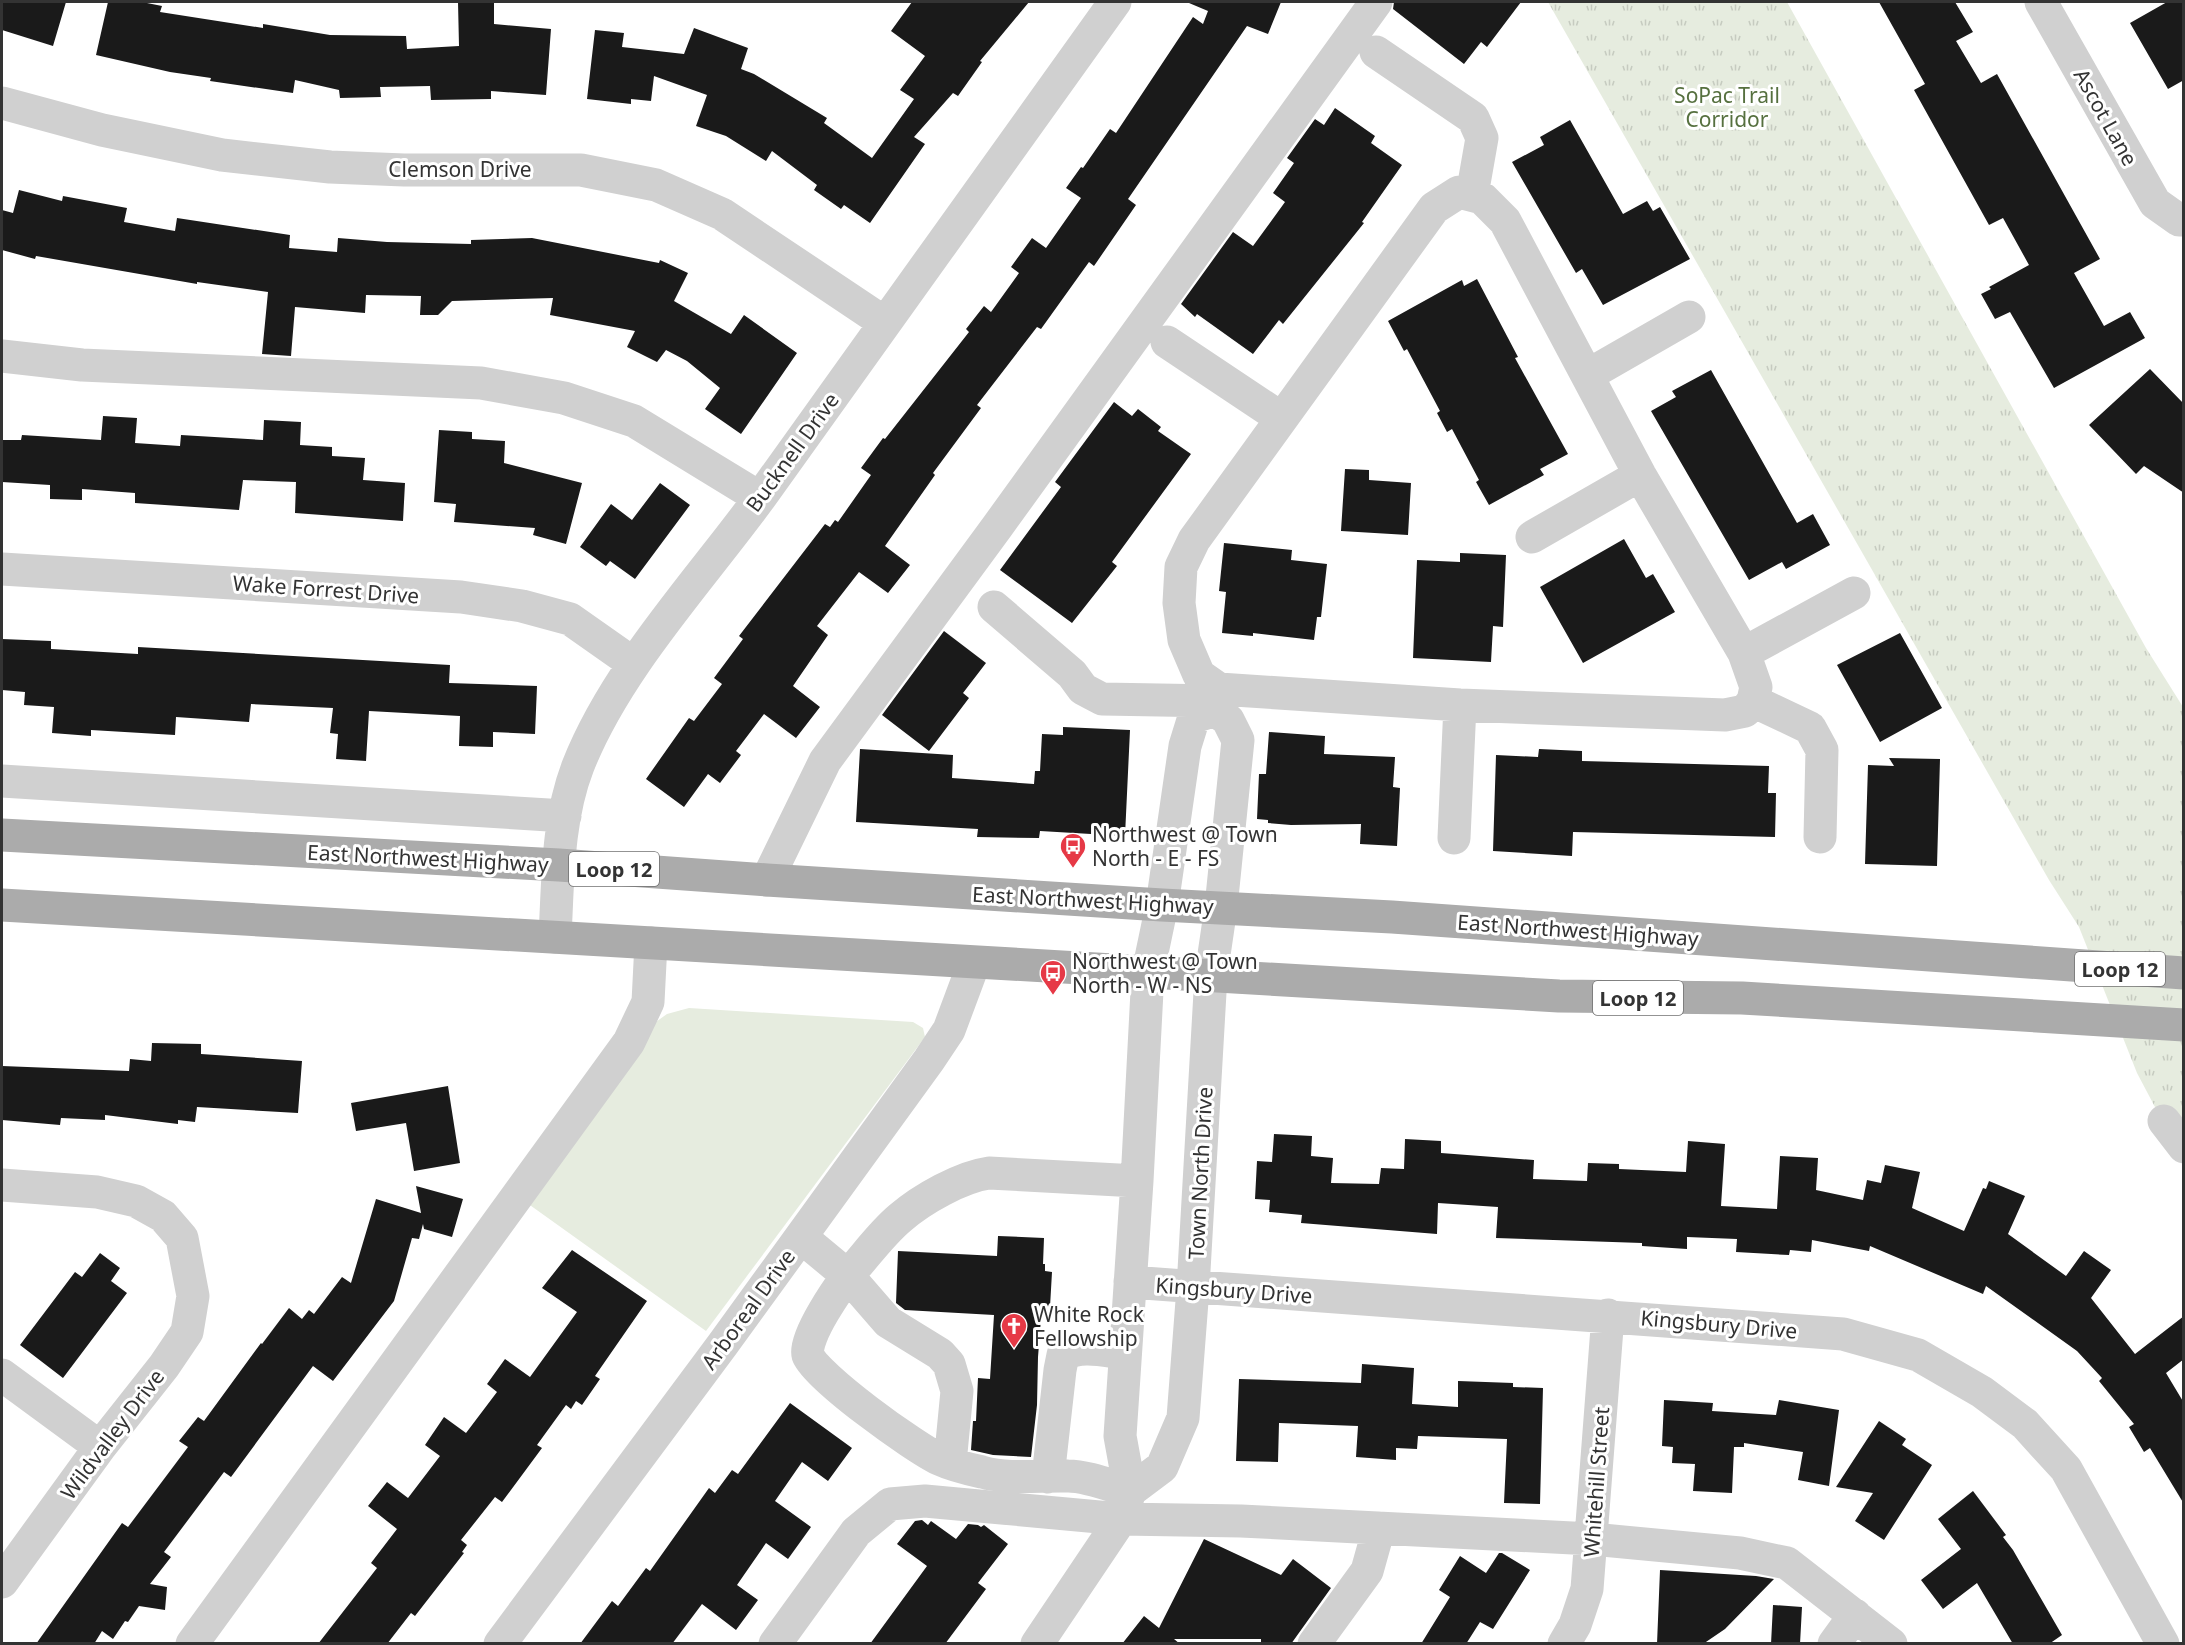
<svg xmlns="http://www.w3.org/2000/svg" width="2185" height="1645" font-family="'Noto Sans',sans-serif">
  <style>
    .grass { fill: #e6ecdf }
    .park { fill: url(#park-tufts) }
    .building { fill: #1a1a1a }
    .lines { fill: none; stroke-linecap: round; stroke-linejoin: round }
    .minor { stroke: #d0d0d0; stroke-width: 33 }
    .major { stroke: #ababab; stroke-width: 33 }
    .labels { text-anchor: middle; dominant-baseline: central; stroke-width: 6; stroke-linejoin: round; paint-order: stroke }
    .shield { fill: #fff; stroke: #707070; stroke-width: 1.5 }
    .shield-label { font-size: 20px; font-weight: bold; fill: #333 }
    .park-label { font-size: 21px; fill: #56703f; stroke: #fff }
    .street-label { font-size: 21px; fill: #333; stroke: #fff }
    .poi-label { font-size: 21px; fill: #333; stroke: #fff; text-anchor: start }
  </style>
  <defs>
    <pattern id="park-tufts" width="24" height="20" patternUnits="userSpaceOnUse" patternTransform="scale(1.5)"><rect width="24" height="20" fill="#e6ecdf"/><path d="M3 7l-1-3M5 7V3M7 7l1-3M15 17l-1-3M17 17v-4M19 17l1-3" fill="none" stroke="#c6cbc0"/></pattern>
  </defs>
  <rect width="100%" height="100%" fill="#fff"/>
  <path class="grass" d="M689 1008 913 1022 923 1028 925 1037 706 1331 527 1203 653 1024 667 1014Z"/>
  <path class="park" d="M1548 2H1787L2146 648 2183 707V1160L2137 1073 2079 927 2049 880Z"/>
  <path class="building" d="M2 2H66L53 46 2 30Z
    M108 2H142L162 6 160 12 263 28V24L330 35 406 36 407 49 459 46 458 2H494V24L551 29 546 95 491 91V99L431 100 430 86 380 87 381 97 340 98 339 90 295 80 293 93 210 81 211 78 170 72 96 55Z
    M912 2H1029L980 61 982 62 958 96 953 93 914 137 925 144 870 223 844 205 841 209 814 190 817 185 772 151 766 161 726 136 696 126 707 95 654 76 651 101 631 99V104L587 99 595 30 624 33 622 47 684 54 694 28 748 48 741 69 754 74 827 118 824 123 872 158 914 99 900 90 925 56 891 31Z
    M1190 2H1281L1268 34 1247 26 1128 199 1136 205 1094 266 1089 262 1041 329 1037 327 977 405 981 408 933 473 935 475 885 546 910 565 888 593 859 572 817 626 828 635 793 686 820 707 796 738 764 714 736 751 741 755 720 783 708 774 684 807 646 779 689 718 694 721 722 684 714 678 743 639 739 636 825 524 830 527 835 520 838 522 871 475 861 468 883 438 885 439 969 332 966 329 984 306 991 312 1019 273 1011 267 1032 238 1046 248 1081 198 1066 188 1081 167 1083 168 1110 129 1116 133 1193 17 1203 24 1208 11 1189 3Z
    M1394 2H1521L1487 47 1481 42 1464 64 1393 9Z
    M1879 2H1955L1973 32 1956 41 1981 83 1997 74 2100 259 2074 273 2104 326 2130 312 2145 338 2054 388 2010 312 1995 319 1981 294 1991 289 1989 287 2029 265 2003 218 1989 225 1914 90 1925 84Z
    M2167 2H2184V80L2168 89 2130 23Z
    M1335 108 1375 136 1371 143 1402 165 1362 222 1364 223 1283 324 1279 320 1253 354 1197 314 1195 317 1181 304 1233 232 1253 246 1285 202 1273 193 1294 163 1287 158 1315 119 1324 125Z
    M1570 120 1623 214 1647 201 1653 211 1660 207 1690 259 1603 305 1582 269 1576 273 1512 162 1544 145 1540 137Z
    M19 190 62 201 63 196 127 208 124 222 175 231 177 218 290 235 289 248 337 252 338 238 387 242 471 244V240L532 238 659 263 660 260 688 273 674 301 731 334 744 315 797 353 741 434 705 409 720 388 687 361 666 350 657 362 627 347 635 331 550 315 553 298 452 301 438 315H420L421 296 366 295 365 313 295 307 291 356 262 354 268 292 197 282V284L36 256 35 259 2 250V210L13 213Z
    M1477 279 1518 357 1515 358 1568 454 1540 469 1544 475 1489 505 1476 482 1479 480 1452 429 1447 432 1437 413 1440 411 1407 349 1404 351 1388 321 1462 280 1464 286Z
    M2150 369 2184 404V493L2144 466 2136 474 2089 425Z
    M1711 370 1797 523 1813 514 1830 545 1786 569 1782 562 1749 580 1651 411 1676 397 1672 391Z
    M1114 402 1132 416 1138 409 1161 427 1158 431 1191 454 1112 562 1117 566 1072 623 1000 570 1061 487 1055 482Z
    M103 416 137 418 135 443 180 446 181 435 263 440 264 420 301 422 300 445 332 447V456L365 458 363 480 405 483 403 521 295 513 296 482 243 480 239 510 135 503V493L82 489V500L50 499V485L2 482V440H21L22 435 101 440Z
    M439 430 472 432V439L505 441 504 463 582 483 566 544 533 535 535 528 454 522 456 504 434 502Z
    M1345 469 1369 470V480L1411 483 1408 535 1341 531Z
    M660 483 690 505 635 579 610 561 606 566 580 547 611 504 632 520Z
    M1624 539 1646 578 1653 574 1675 612 1583 663 1540 587Z
    M1224 543 1292 550 1291 560 1327 564 1321 617H1317L1314 640 1253 633V636L1222 633 1226 592 1219 591Z
    M1460 553 1506 555 1503 627 1493 626 1491 662 1413 658 1417 560 1460 562Z
    M944 631 986 663 963 693 969 698 929 751 882 715Z
    M1900 633 1942 708 1880 742 1837 665Z
    M2 639 51 641V649L138 654V647L450 665 449 683 537 686 535 734 493 732V747L459 746 460 716 369 711 366 761 336 759 338 734 330 733 333 708 251 704 249 722 176 717 175 735 91 730V736L52 733 54 707 24 705 25 692 2 690Z
    M1063 727 1130 730 1125 836 1040 831 1039 838 977 837 978 829 856 822 860 749 953 755 952 778 1034 784 1035 771H1040L1042 734 1063 735Z
    M1269 732 1325 736 1324 754 1395 757 1393 787 1400 788 1397 846 1360 844 1361 824 1291 825 1268 823V820L1257 819 1259 774H1266Z
    M1539 749 1582 751V761L1769 766 1768 793H1776L1775 837 1573 832 1572 856 1493 851 1496 755 1538 757Z
    M1889 758 1940 759 1937 866 1865 864 1868 765 1894 766Z
    M152 1043 201 1044V1054L302 1061 298 1113 197 1107 195 1122 178 1120V1124L105 1115V1120L61 1118 60 1125 2 1120V1066L129 1071 130 1059 151 1061Z
    M448 1086 460 1163 414 1171 406 1123 356 1131 351 1103Z
    M1274 1134 1312 1136 1311 1156 1333 1158 1331 1183 1379 1184 1381 1168 1404 1169 1405 1139 1441 1141V1153L1534 1160 1533 1179 1587 1181 1588 1163 1619 1164V1169L1686 1172 1688 1141 1725 1144 1721 1206 1777 1209 1780 1156 1818 1158 1816 1190 1863 1200 1867 1180 1881 1183 1885 1165 1920 1172 1912 1208 1964 1231 1983 1188 1986 1189 1989 1181 2025 1196 2008 1234 2066 1276 2084 1251 2111 1270 2091 1298 2135 1354 2184 1316V1359L2166 1373 2184 1403V1504L2150 1448 2144 1452 2129 1427 2134 1424 2099 1381 2102 1378 2077 1351 1986 1286 1983 1294 1870 1246 1869 1251 1812 1240 1811 1252 1790 1250 1789 1255 1736 1252 1737 1239 1687 1237V1249L1642 1246V1243L1496 1238 1498 1207 1438 1203 1437 1234 1301 1223 1302 1215 1269 1212 1270 1200 1255 1199 1257 1161 1272 1162Z
    M416 1186 463 1199 452 1237 424 1229 423 1224 419 1239 412 1238 394 1301 333 1381 313 1366 231 1477 224 1472 164 1552 171 1557 150 1584 167 1587 165 1610 139 1606 128 1622 125 1621 113 1639 102 1631 94 1644H36L122 1523 128 1527 188 1447 179 1441 198 1417 204 1421 261 1343 262 1344 289 1308 302 1319 309 1310 314 1314 342 1277 351 1283 376 1199 421 1213Z
    M998 1236 1044 1238 1043 1264H1045V1271L1052 1272 1050 1307 1042 1306 1038 1357 1037 1405 1031 1457 993 1455 971 1450 973 1421H976L978 1378 990 1379 994 1315 905 1310 896 1303 898 1251 997 1256Z
    M572 1250 647 1301 595 1376 600 1379 582 1405 576 1401 571 1409 566 1405 537 1445 542 1448 502 1502 495 1497 461 1540 467 1545 462 1552 464 1553 415 1616 411 1613 387 1644H318L377 1568 371 1563 397 1529 368 1506 387 1482 408 1498 440 1456 425 1445 444 1417 466 1433 497 1392 487 1384 505 1359 530 1377 577 1312 542 1288Z
    M100 1253 120 1268 111 1281 127 1293 63 1378 20 1345 75 1272 82 1277Z
    M1362 1364 1414 1368 1412 1404 1458 1407V1381L1513 1383V1387L1543 1388 1540 1504 1504 1503 1507 1439 1418 1436 1417 1449 1396 1448V1460L1356 1457 1358 1426 1279 1423 1278 1462 1236 1461 1239 1379 1361 1383Z
    M1664 1400 1713 1403 1712 1411 1776 1415 1779 1400 1839 1410 1829 1486 1798 1480 1803 1452 1744 1443V1447H1734L1732 1493 1693 1491 1695 1464 1672 1463 1673 1447 1662 1446Z
    M790 1403 852 1448 828 1481 802 1462 775 1501 811 1527 788 1559 766 1543 737 1585 758 1600 736 1630 702 1604 672 1644H580L612 1601 618 1606 646 1568 650 1571 709 1488 715 1493 732 1470 738 1474Z
    M1879 1421 1906 1439 1902 1445 1932 1465 1884 1540 1855 1521 1873 1493 1836 1487Z
    M1973 1491 2006 1535 2003 1537 2013 1550 2062 1635 2049 1644H2013L1977 1583 1943 1609 1921 1580 1961 1549 1938 1519Z
    M922 1520 928 1525 931 1521 956 1539 968 1524 978 1525 981 1527 984 1525 1008 1544 978 1583 986 1589 945 1644H870L927 1566 897 1544 915 1521Z
    M1204 1539 1281 1575 1293 1559 1331 1588 1291 1644H1261V1639H1174L1180 1644H1122L1144 1616 1159 1628Z
    M1499 1553H1502L1530 1570 1493 1629 1480 1622 1466 1644H1421L1450 1597 1439 1590 1460 1556 1486 1573Z
    M1660 1570 1756 1576 1774 1579 1725 1629 1703 1644H1657Z
    M1773 1605 1802 1607 1800 1644H1771Z"/>
  <g class="lines">
    <path class="minor" d="M2041 2 2155 203 2179 220H2184
      M1376 52 1473 118 1482 138 1472 195
      M2 103 102 130 222 155 330 167 404 170H581L656 185 722 214 885 323
      M1167 342 1281 418
      M2 356 82 365 481 383 564 398 634 421 760 498
      M1588 375 1689 317
      M1532 537 1640 475
      M2 569 461 597 522 606 570 619 634 664
      M994 607 1072 674 1083 689 1102 699 1217 701
      M1744 653 1854 593
      M1753 701 1810 728 1822 750 1820 837
      M1215 710 1219 689 1199 675 1184 640 1179 603 1181 567 1194 540 1434 208 1459 192 1482 198 1505 221 1640 475 1744 653 1756 687 1753 701 1745 711 1725 715 1460 705 1219 689
      M2 781 565 816
      M1454 838 1460 705
      M767 880 825 761 997 527 1376 2
      M555 937C558 881 557 820 578 766 616 669 701 579 762 495 880 331 997 166 1115 2
      M2164 1121 2184 1147
      M2 1185 97 1192 136 1201 163 1216 182 1238 193 1296 187 1332 164 1366 100 1447 2 1582
      M801 1237 848 1276 888 1322 940 1354 949 1364 957 1391 950 1463
      M1130 1282 1843 1334 1918 1355 1982 1392 2025 1424 2066 1469 2163 1644
      M2 1375 100 1447
      M1048 1477 1060 1370 1063 1355C1081 1344 1105 1351 1125 1353
      M1130 1491C1112 1486 1087 1476 1068 1476 1040 1475 1010 1480 982 1472 968 1469 952 1465 939 1459 915 1448 815 1376 808 1355 803 1338 840 1285 851 1272 867 1254 882 1233 900 1218 922 1199 961 1177 989 1173L1137 1181
      M192 1644 629 1042 648 1002 651 943
      M500 1644 723 1344 929 1060 949 1030 974 963
      M775 1644 856 1532 890 1504 925 1501 1121 1519 1241 1521 1592 1539 1740 1553 1787 1563 1891 1644
      M1037 1644 1121 1519 1130 1491 1120 1436 1137 1181 1148 972 1162 905 1185 746 1194 717 1215 710 1228 720 1238 740 1221 907 1211 975 1193 1288 1183 1418 1162 1467 1130 1491
      M1314 1644 1367 1571 1379 1528
      M1564 1644 1575 1625 1587 1589 1608 1315
      M1834 1644 1855 1615"/>
    <path class="major" d="M2 835 559 865 767 880 1162 905 1392 917 2184 973
      M2 905 1559 996 1742 998 2184 1025"/>
  </g>
  <defs>
    <g id="bus-pin" transform="scale(1.35)"><path d="M0 17L-7.5 6A9.5 9.5 0 1 1 7.5 6Z" fill="#e63946" stroke="#fff"/><path d="M-5-6H5V4H4V6H2V4H-2V6H-4V4H-5ZM-3.5-4V0h7V-4ZM-3.5 1.2v1.5H-2V1.2ZM2 1.2v1.5H3.5V1.2Z" fill="#fff"/></g>
    <g id="church-pin" transform="scale(1.35)"><path d="M0 17L-7.5 6A9.5 9.5 0 1 1 7.5 6Z" fill="#e63946" stroke="#fff"/><path d="M-1.2-6h2.4v3.5h3.3v2.4h-3.3V6h-2.4V-.1h-3.3v-2.4h3.3Z" fill="#fff"/></g>
  </defs>
  <g fill-rule="evenodd">
    <use href="#bus-pin" x="1073" y="846"/>
    <use href="#bus-pin" x="1053" y="973"/>
    <use href="#church-pin" x="1014" y="1326"/>
  </g>
  <g class="labels">
    <g class="shield">
      <rect x="569" y="852" width="90" height="34" rx="4.5"/>
      <rect x="2075" y="952" width="90" height="34" rx="4.5"/>
      <rect x="1593" y="981" width="90" height="34" rx="4.5"/>
    </g>
    <g class="shield-label">
      <text x="614" y="869">Loop 12</text>
      <text x="2120" y="969">Loop 12</text>
      <text x="1638" y="998">Loop 12</text>
    </g>
    <g class="park-label">
      <text x="1727" y="95">SoPac Trail<tspan x="1727" dy="24">Corridor</tspan></text>
    </g>
    <g class="street-label">
      <text transform="translate(2106 117) rotate(61)">Ascot Lane</text>
      <text x="460" y="169">Clemson Drive</text>
      <text transform="translate(792 452) rotate(-54)">Bucknell Drive</text>
      <text transform="translate(326 589) rotate(4)">Wake Forrest Drive</text>
      <text transform="translate(428 858) rotate(3)">East Northwest Highway</text>
      <text transform="translate(1093 900) rotate(3)">East Northwest Highway</text>
      <text transform="translate(1578 930) rotate(4)">East Northwest Highway</text>
      <text transform="translate(1200 1173) rotate(-87)">Town North Drive</text>
      <text transform="translate(1234 1290) rotate(4)">Kingsbury Drive</text>
      <text transform="translate(748 1309) rotate(-54)">Arboreal Drive</text>
      <text transform="translate(1719 1324) rotate(5)">Kingsbury Drive</text>
      <text transform="translate(112 1434) rotate(-53)">Wildvalley Drive</text>
      <text transform="translate(1596 1482) rotate(-86)">Whitehill Street</text>
    </g>
    <g class="poi-label">
      <text x="1092" y="834">Northwest @ Town<tspan x="1092" dy="24">North - E - FS</tspan></text>
      <text x="1072" y="961">Northwest @ Town<tspan x="1072" dy="24">North - W - NS</tspan></text>
      <text x="1034" y="1314">White Rock<tspan x="1034" dy="24">Fellowship</tspan></text>
    </g>
  </g>
  <rect width="2185" height="1645" fill="none" stroke="#333333" stroke-width="6"/>
</svg>
